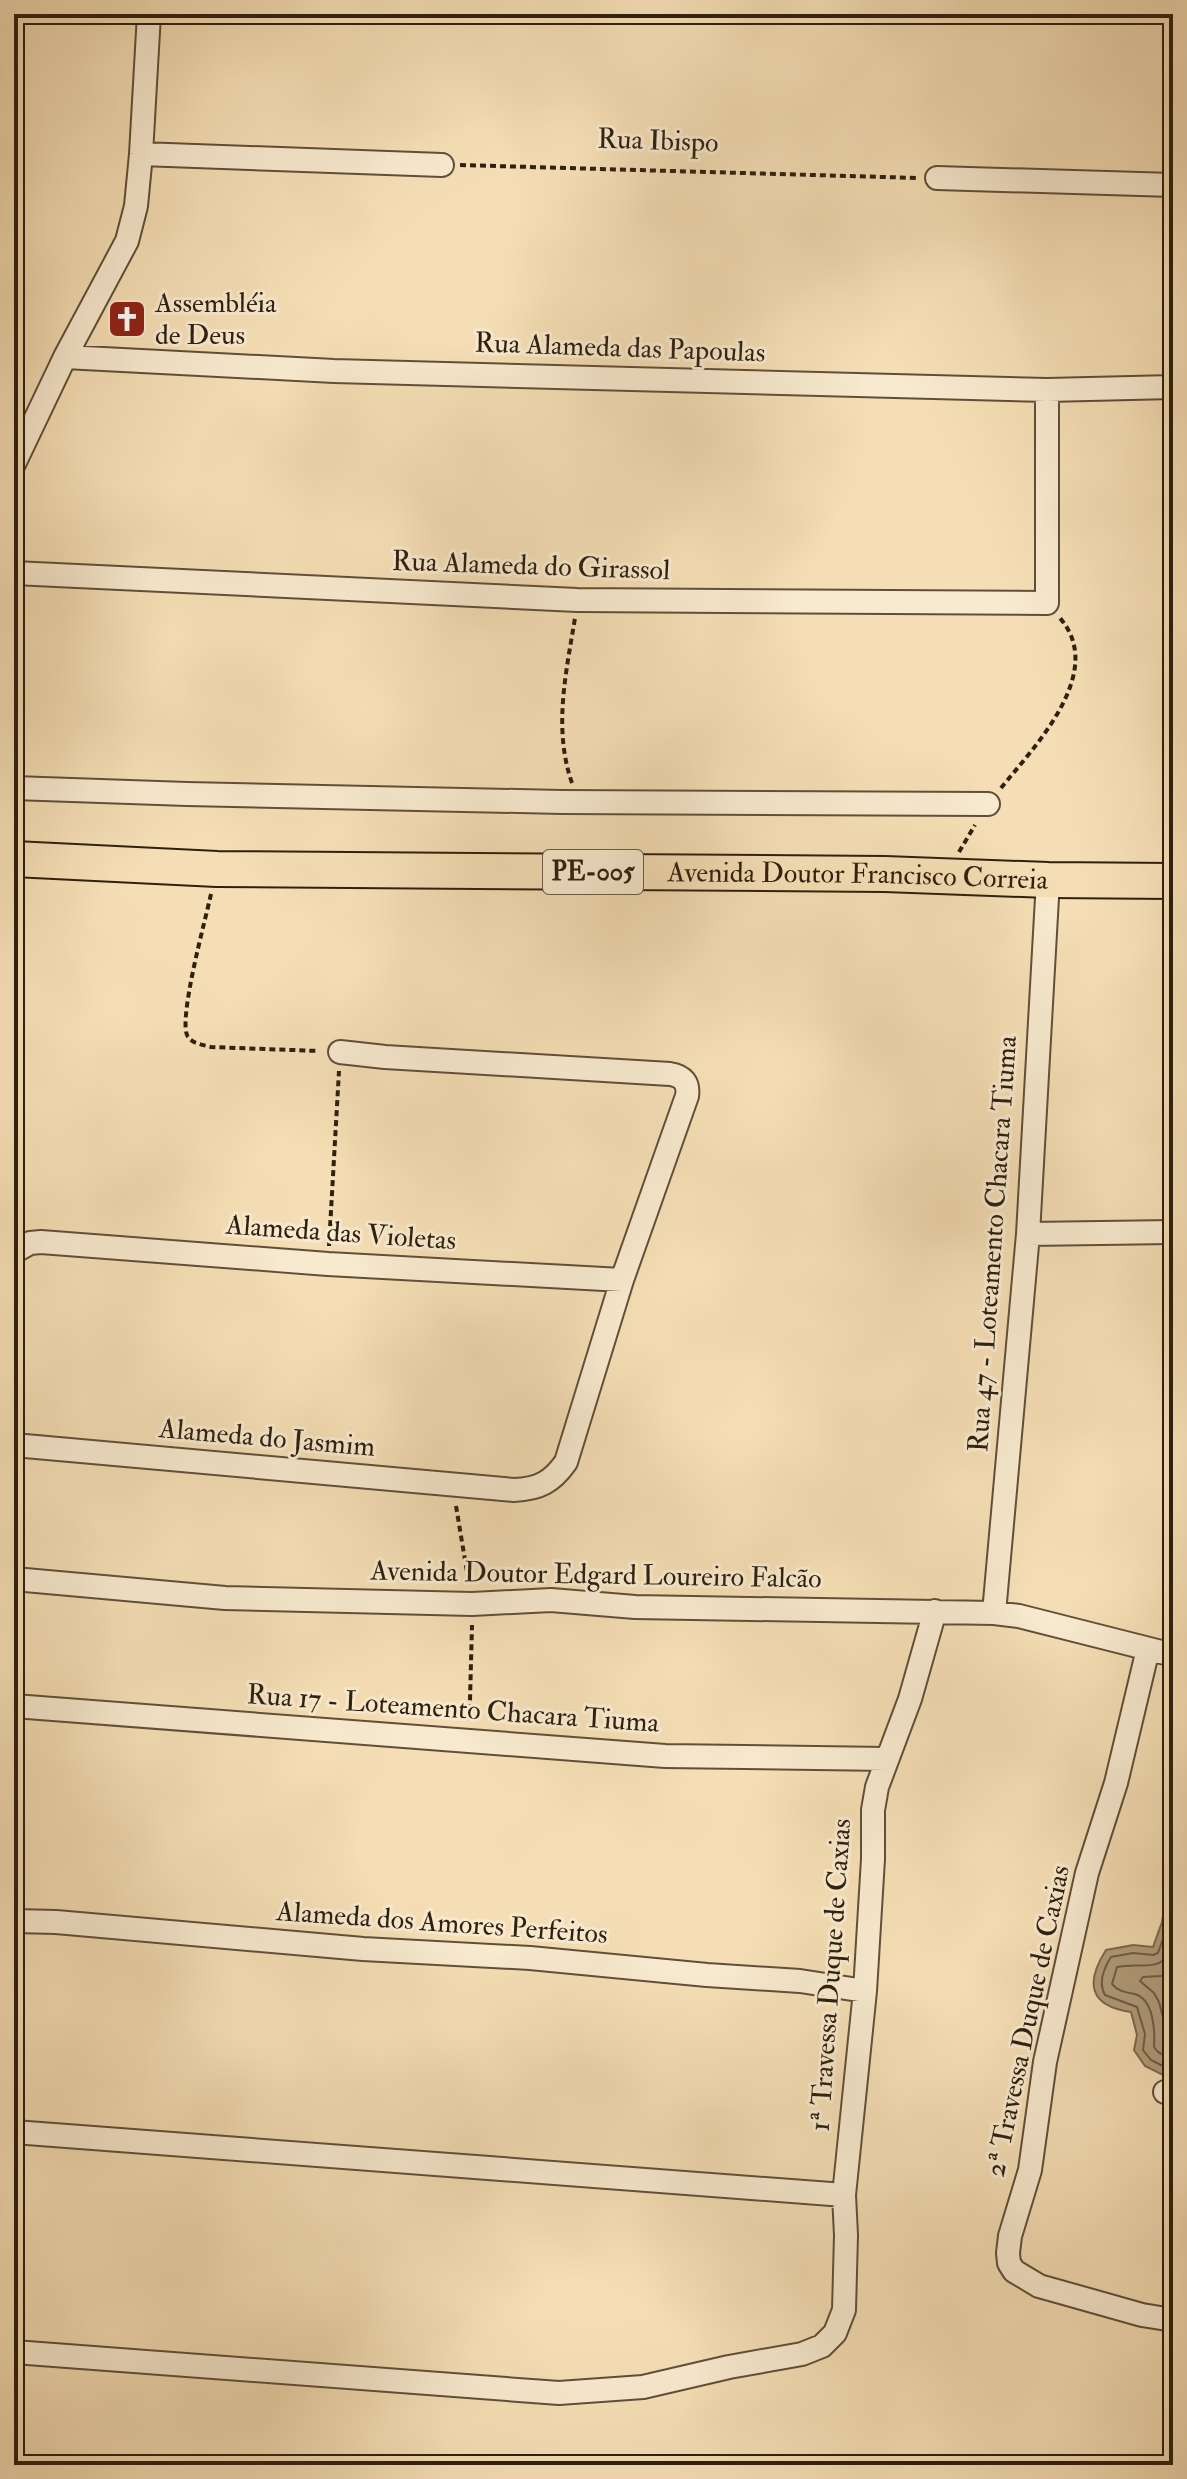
<svg xmlns="http://www.w3.org/2000/svg" width="1187" height="2479" font-family="'IM FELL Double Pica',serif">
  <style>
    .water { fill: #b19d7c; stroke: #7d6b50; stroke-width: 2 }
    .lines { fill: none; stroke-linecap: round; stroke-linejoin: round }
    .shore { stroke: #705e45; stroke-width: 2 }
    .street-casing { stroke: #604f38; stroke-width: 26 }
    .primary-casing { stroke: #2e1f0e; stroke-width: 38 }
    .path { stroke: #2e1f0e; stroke-width: 4; stroke-dasharray: 6 4; stroke-linecap: butt }
    .street { stroke: #f8eacf; stroke-width: 22 }
    .primary { stroke: #f5deb5; stroke-width: 34 }
    .labels { text-anchor: middle; dominant-baseline: central; stroke-width: 6; stroke-linejoin: round; paint-order: stroke }
    .shield { fill: #f8eacf; stroke: #6b5c48; stroke-width: 2 }
    .shield-label { font-size: 26px; font-weight: bold; fill: #2e1f0e }
    .street-label { font-size: 28px; fill: #2e1f0e; stroke: #f8eacf }
    .poi-label { font-size: 28px; fill: #2e1f0e; stroke: #f8eacf; text-anchor: start }
  </style>
  <rect width="100%" height="100%" fill="#f5deb5"/>
  <filter id="stains"><feTurbulence type="fractalNoise" baseFrequency=".0025" numOctaves="4"/><feColorMatrix values="0 0 0 0 .2 0 0 0 0 .09 0 0 0 0 .02 0 0 0 .5 -.17"/></filter>
  <radialGradient id="worn" r=".72"><stop offset=".6" stop-color="#630" stop-opacity="0"/><stop offset="1" stop-color="#630" stop-opacity=".3"/></radialGradient>
  <path class="water" d="M1173 1902V2080L1145 2066 1134 2050 1137 2035 1131 2012C1089 2006 1085 1983 1106 1950L1133 1945 1153 1947 1162 1922 1165 1904Z"/>
  <g class="lines">
    <path class="shore" d="M1173 1910 1158 1953 1153 1955 1133 1953 1111 1957C1104 1968 1098 1983 1105 1995L1137 2007 1145 2034 1143 2050 1151 2060 1173 2071
      M1173 1944C1162 1976 1143 1961 1117 1967L1112 1984C1119 1992 1125 1992 1135 1994 1154 2000 1155 2031 1154 2047L1158 2052 1173 2060
      M1173 1969 1161 1976 1143 1977 1140 1981 1154 1993 1159 2002 1166 2029 1167 2042 1173 2047"/>
    <g class="street-casing">
      <path id="street" d="M141 154 442 165
        M937 178 1173 185
        M65 357 334 371 1047 390 1173 387
        M14 464 65 357 127 241 136 206 141 154 149 14
        M14 573 577 600 1047 603V390
        M14 788 187 794 562 802 988 804
        M1028 1234 1173 1232
        M14 1252 30 1243 41 1242 328 1264 622 1280
        M14 1445 514 1490C539 1489 552 1482 566 1462L622 1280 687 1096C689 1083 683 1076 670 1074L385 1057 340 1052
        M14 1579 225 1598 472 1604 551 1600 635 1607 994 1613 1019 1616 1173 1655
        M994 1613 1028 1234 1048 880
        M1148 1649 1116 1783 1087 1873 1045 2062 1030 2170 1010 2236 1008 2253 1009 2263 1014 2271 1039 2286 1142 2315 1173 2320
        M14 1706 665 1756 887 1759
        M14 1921 56 1922 363 1949 530 1958 707 1975 800 1981 865 1991
        M1165 2092 1173 2093
        M14 2132 844 2195
        M14 2352 559 2393 643 2387 729 2367 802 2354 822 2346 835 2333 844 2310 846 2235 844 2195 865 1991 873 1859V1810L877 1787 910 1699 935 1611"/>
    </g>
    <g class="primary-casing">
      <g id="primary">
        <path id="s1" d="M14 859 217 869 885 874 1048 880 1173 881"/>
      </g>
    </g>
    <path class="path" d="M460 165 919 178
      M572 783C553 729 566 673 575 618
      M1001 788C1035 746 1108 671 1059 617
      M959 852 975 825
      M211 894C206 918 177 1022 188 1037 193 1044 204 1045 211 1047L319 1051
      M329 1246 339 1071
      M456 1506 469 1584
      M467 1720 470 1700 472 1625"/>
    <use href="#street" class="street"/>
    <use href="#primary" class="primary"/>
  </g>
  <defs>
    <g id="church-square" transform="scale(2)"><rect x="-9" y="-9" width="18" height="18" rx="4" fill="#8f2418" stroke="#f8eacf"/><path d="M-1.2-6h2.4v3.5h3.3v2.4h-3.3V6h-2.4V-.1h-3.3v-2.4h3.3Z" fill="#fff"/></g>
  </defs>
  <g fill-rule="evenodd">
    <use href="#church-square" x="127" y="319"/>
  </g>
  <g class="labels">
    <rect class="shield" x="543" y="850" width="100" height="44" rx="6"/>
    <g class="shield-label">
      <text x="593" y="872">PE-005</text>
    </g>
    <g class="street-label">
      <text transform="translate(658 141) rotate(2)">Rua Ibispo</text>
      <text transform="translate(620 348) rotate(2)">Rua Alameda das Papoulas</text>
      <text transform="translate(531 566) rotate(2)">Rua Alameda do Girassol</text>
      <text stroke="none"><textPath href="#s1" startOffset="844">Avenida Doutor Francisco Correia</textPath></text>
      <text transform="translate(341 1233) rotate(4)">Alameda das Violetas</text>
      <text transform="translate(993 1244) rotate(-86)">Rua 47 - Loteamento Chacara Tiuma</text>
      <text transform="translate(267 1438) rotate(5)">Alameda do Jasmim</text>
      <text transform="translate(596 1575) rotate(1)">Avenida Doutor Edgard Loureiro Falcão</text>
      <text transform="translate(453 1709) rotate(4)">Rua 17 - Loteamento Chacara Tiuma</text>
      <text transform="translate(442 1923) rotate(4)">Alameda dos Amores Perfeitos</text>
      <text transform="translate(831 1975) rotate(-86)">1ª Travessa Duque de Caxias</text>
      <text transform="translate(1028 2021) rotate(-78)">2ª Travessa Duque de Caxias</text>
    </g>
    <g class="poi-label">
      <text x="155" y="303">Assembléia<tspan x="155" dy="32">de Deus</tspan></text>
    </g>
  </g>
  <rect width="1187" height="2479" fill="none" stroke="#f5deb5" stroke-width="48"/>
  <rect x="16" y="16" width="1155" height="2447" fill="none" stroke="#2e1f0e" stroke-width="4"/>
  <rect x="24" y="24" width="1139" height="2431" fill="none" stroke="#2e1f0e" stroke-width="2"/>
  <rect width="100%" height="100%" filter="url(#stains)"/>
  <rect width="100%" height="100%" fill="url(#worn)"/>
</svg>
